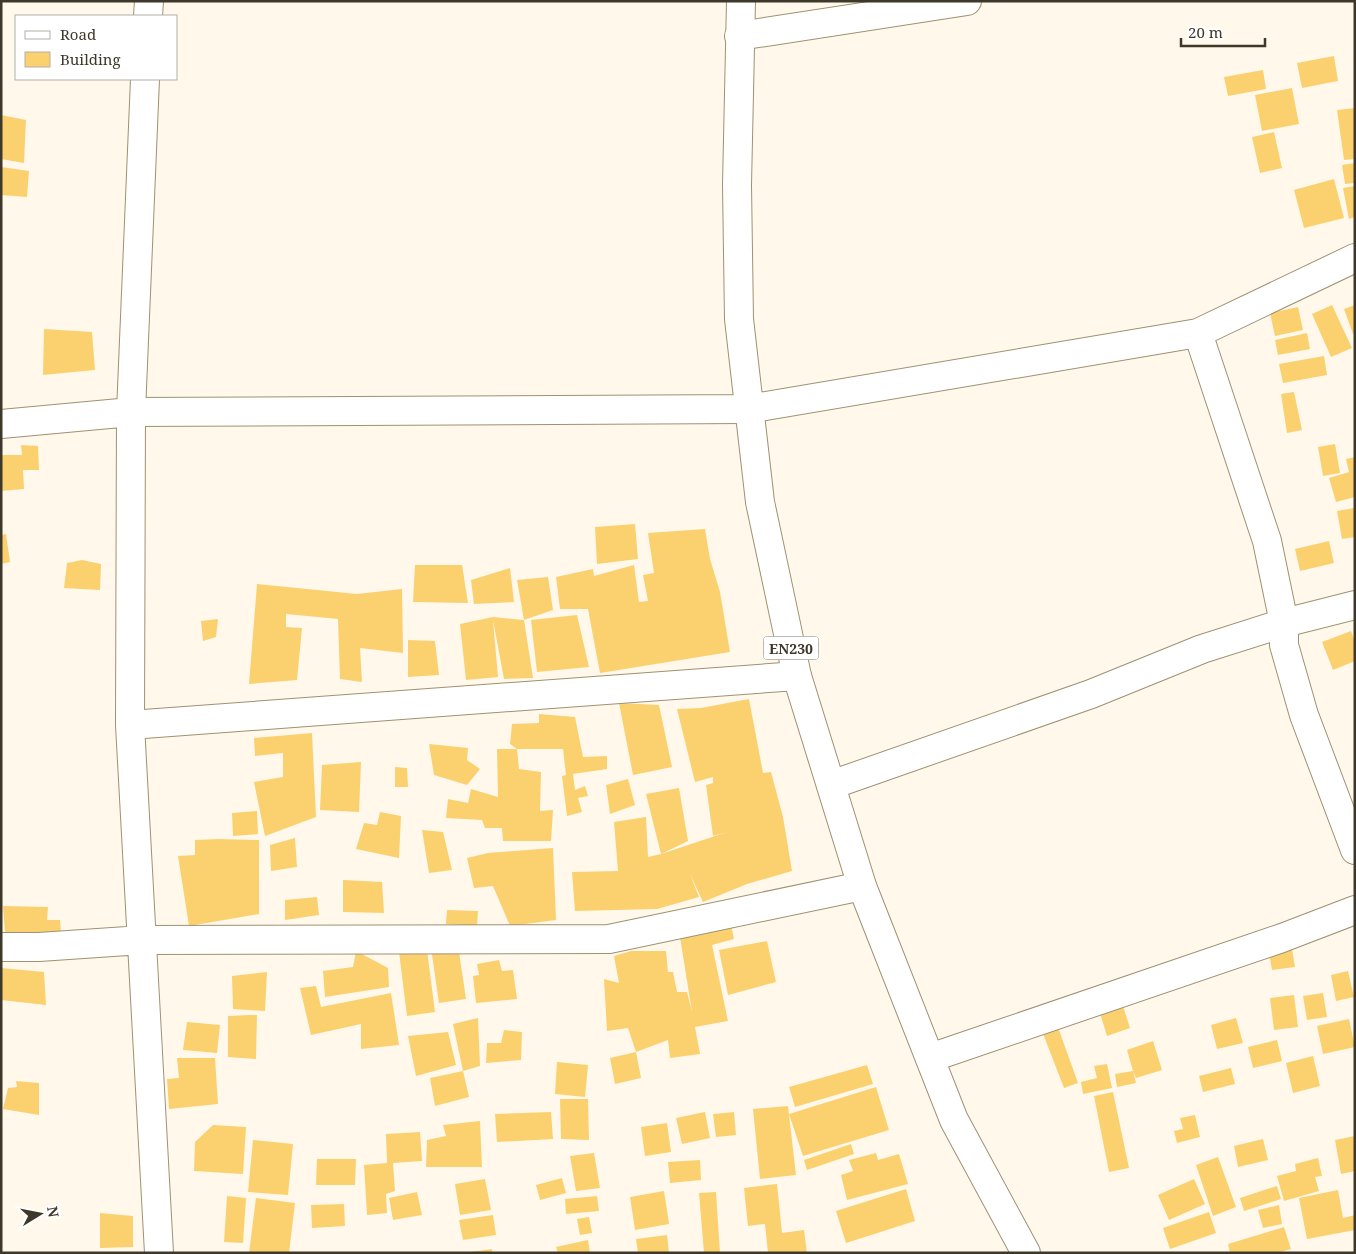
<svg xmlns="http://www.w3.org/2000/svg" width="1356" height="1254" font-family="'Noto Serif',serif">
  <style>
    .building { fill: #fbd170 }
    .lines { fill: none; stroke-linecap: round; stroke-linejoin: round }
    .minor-casing { stroke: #9f9172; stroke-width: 30 }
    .major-casing { stroke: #9f9172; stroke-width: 30 }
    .minor { stroke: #fff; stroke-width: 28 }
    .major { stroke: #fff; stroke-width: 28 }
    .labels { text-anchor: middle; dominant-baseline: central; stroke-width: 4.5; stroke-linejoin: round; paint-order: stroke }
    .shield { fill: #fff; stroke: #78746b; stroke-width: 1 }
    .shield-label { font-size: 14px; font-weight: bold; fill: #3e382b }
  </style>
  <rect width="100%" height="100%" fill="#fff8eb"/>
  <path class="building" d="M1334 56 1338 81 1302 88 1297 63Z
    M1263 70 1266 89 1228 96 1224 77Z
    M1292 88 1299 124 1262 131 1255 95Z
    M1355 108V159L1344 160 1337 110Z
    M1 115 26 120 24 163 1 159Z
    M1274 132 1282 168 1260 173 1252 137Z
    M1355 163V183L1345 184 1342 165Z
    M1 167 29 171 27 197 1 195Z
    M1334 179 1344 218 1304 228 1294 190Z
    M1355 186V217L1349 219 1343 188Z
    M1332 305 1352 348 1331 357 1312 314Z
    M1355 305V333L1353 334 1344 309Z
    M1298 307 1303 330 1275 336 1270 313Z
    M44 329 92 332 95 370 43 375Z
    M1307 333 1310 349 1278 355 1275 340Z
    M1324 356 1327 375 1283 383 1279 364Z
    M1294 392 1302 430 1287 433 1281 394Z
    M1335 444 1340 473 1323 476 1318 447Z
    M21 445 38 446 39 470H23L24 489 1 491V455H22Z
    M1355 457V497L1336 502 1329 478 1349 472 1346 459Z
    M1354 508 1355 537 1342 539 1337 511Z
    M635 524 638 559 597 564 595 527Z
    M705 529 710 559 720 592 730 652 600 673 588 609H560L556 577 593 569 594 576 634 565 639 602 648 601 643 575 654 573 648 533Z
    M6 534 10 562 1 564V535Z
    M1329 541 1334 563 1300 571 1295 549Z
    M82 560 101 564 100 590 64 588 67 563Z
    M415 565H462L468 603 413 602Z
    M510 568 514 602 474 604 471 580Z
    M548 577 553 610 524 620 533 678 504 679 493 620 498 677 466 680 460 624 493 617 524 620 517 580Z
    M257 584 357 594 402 589 403 653 360 648 362 682 340 679 338 619 286 614V627L302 628 297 680 249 684Z
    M577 615 589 667 537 672 531 620Z
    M218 619 216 637 203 641 201 621Z
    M1351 631 1355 642V661L1333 670 1322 642Z
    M408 640 435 641 439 675 408 677Z
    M749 699 763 773 771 772 783 817 792 871 747 884 703 902 690 874 699 897 657 909 575 911 572 872 618 871 614 822 646 817 648 857 661 854 646 794 679 788 688 841 661 854 727 832 713 836 706 785 713 783V777L695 782 677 709 701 708Z
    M619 703 659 705 672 767 633 775Z
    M539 714 575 717 583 757 607 756V769L573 774 575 790 585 786 588 796 578 798 582 812 567 816 562 776 566 775 563 749H517L519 769 541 772 540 811 553 810 551 841H503L502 828H485L482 820 446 818 448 799 468 803 471 789 498 797 497 749H517L510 744 512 724 539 723Z
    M312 733 316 817 265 836 254 782 283 777V753L255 756 254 738Z
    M429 744 468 748 467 760 480 769 467 785 434 775Z
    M361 762 359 812 320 810 322 765Z
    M395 767 407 768 408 787H395Z
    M628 779 635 805 610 814 606 785Z
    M257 811 258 834 233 836 232 813Z
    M380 812 401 816 399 858 356 849 364 823 377 825Z
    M422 830 443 832 452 870 429 873Z
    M295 838 297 867 271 871 270 845Z
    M218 839 259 840V914L189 926 178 856 195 855V840Z
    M553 848 556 920 510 926 493 886 474 888 467 858 488 853Z
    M343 880 382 882 384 913 343 912Z
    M317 897 319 915 285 920V900Z
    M3 906 48 907 47 920H60L61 932 5 933Z
    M447 910 478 911 477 926 446 924Z
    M731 925 734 939 712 945 728 1021 695 1027 700 1054 670 1058 668 1040 636 1052 628 1028 607 1031 604 979 619 983 614 956 631 951H666L668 972H673L677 992H687L692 1012 680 937Z
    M767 941 776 982 728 995 719 950Z
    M458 945 466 999 439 1003 431 948Z
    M1292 949 1295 967 1272 970 1269 953Z
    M427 950 435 1012 407 1016 399 952Z
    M356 951 388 968 389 987 325 997 323 971 353 967Z
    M499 960 502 971 513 970 517 999 476 1003 473 976 479 975 477 964Z
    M1 968 44 972 46 1005 1 1000Z
    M1348 971 1354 997 1336 1001 1331 975Z
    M267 972 265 1011 233 1009 232 976Z
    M316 986 321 1007 391 993 399 1045 361 1049V1024L311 1035 300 988Z
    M1323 993 1327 1017 1307 1020 1303 996Z
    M1294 995 1298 1027 1274 1030 1270 998Z
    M1123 1006 1130 1028 1107 1036 1100 1013Z
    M250 1015H257L256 1059 228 1057V1016Z
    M478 1018 480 1066 463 1071 453 1024Z
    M1236 1018 1243 1043 1217 1049 1211 1025Z
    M1055 1019 1078 1083 1064 1088 1040 1026Z
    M1349 1019 1355 1047 1323 1054 1317 1026Z
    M187 1022 220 1025 217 1053 183 1050Z
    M504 1030 522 1032 521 1060 486 1063 487 1043H501Z
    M448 1032 456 1065 416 1076 408 1036Z
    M1277 1040 1282 1061 1253 1068 1248 1047Z
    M1153 1041 1162 1070 1136 1078 1133 1071 1136 1083 1117 1087 1115 1074 1133 1071 1127 1050Z
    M636 1052 641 1078 615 1084 610 1058Z
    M1313 1056 1320 1086 1293 1093 1286 1063Z
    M177 1058H215L218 1104 169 1109 167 1079 179 1078Z
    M557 1062 588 1065 585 1097 555 1094Z
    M1107 1064 1112 1088 1083 1094 1081 1082 1097 1078 1094 1066Z
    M867 1065 873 1084 795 1107 789 1087Z
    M1231 1068 1235 1084 1203 1092 1199 1076Z
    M463 1071 469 1097 435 1106 430 1078Z
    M16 1081 39 1083V1115L3 1109 8 1088 17 1087Z
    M876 1087 889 1130 803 1156 789 1114Z
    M1113 1092 1129 1168 1109 1172 1094 1096Z
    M560 1099H588L589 1140 561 1139Z
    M788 1106 796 1175 760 1179 753 1109Z
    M551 1112 553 1139 497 1142 495 1114Z
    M705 1112 710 1138 682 1144 676 1118Z
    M734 1112 736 1135 716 1137 713 1114Z
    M1195 1115 1200 1137 1177 1143 1174 1131 1183 1129 1180 1118Z
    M480 1121 482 1167H426L427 1140 446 1136 443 1125Z
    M667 1123 671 1152 645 1156 641 1127Z
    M213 1125 246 1127 243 1174 194 1171 195 1142Z
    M420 1132 422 1161 393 1163 395 1191 386 1194 387 1213 367 1215 364 1165 387 1163 386 1134Z
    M1355 1136V1171L1341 1174 1335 1140Z
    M1263 1139 1268 1160 1238 1167 1234 1146Z
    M253 1140 293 1144 288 1195 248 1192Z
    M851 1144 854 1154 807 1170 804 1160Z
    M594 1153 600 1188 576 1191 570 1156Z
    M876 1153 878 1160 899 1154 908 1184 847 1200 841 1175 853 1171 849 1160Z
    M1218 1157 1236 1207 1213 1216 1196 1165Z
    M1318 1158 1322 1176 1315 1177 1319 1191 1284 1201 1277 1176 1296 1171 1295 1164Z
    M317 1159H356L355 1185H316Z
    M700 1160 701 1180 670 1183 668 1162Z
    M562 1178 566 1193 540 1200 536 1185Z
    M485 1179 491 1210 460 1215 455 1184Z
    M1194 1179 1205 1204 1169 1220 1158 1195Z
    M777 1184 782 1233 804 1230 807 1253H768L765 1224 748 1226 744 1188Z
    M1277 1186 1281 1199 1244 1211 1240 1198Z
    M906 1189 915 1221 846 1243 836 1211Z
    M1338 1190 1343 1218 1355 1215V1230L1307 1239 1299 1198Z
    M664 1191 669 1224 635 1230 630 1197Z
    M417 1192 422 1215 393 1220 389 1198Z
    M716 1192 720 1253H704L699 1193Z
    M227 1196 246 1198 243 1243 224 1242Z
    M597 1196 599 1211 566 1214 565 1199Z
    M256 1198 295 1203 289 1253H249Z
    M344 1204 345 1226 312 1228 311 1205Z
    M1279 1205 1282 1224 1263 1228 1258 1210Z
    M1209 1212 1216 1233 1170 1249 1163 1228Z
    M100 1213 133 1216V1247L100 1248Z
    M493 1215 496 1235 463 1240 459 1220Z
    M589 1217 592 1233 580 1235 577 1219Z
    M1284 1227 1291 1249 1277 1253H1230L1228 1244Z
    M667 1235 669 1253H638L636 1239Z
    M588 1240 590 1253H558L556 1247Z
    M492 1249V1253H472L471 1252Z"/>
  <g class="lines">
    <g class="minor-casing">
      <path id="minor" d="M148 16 149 1
        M739 36 967 1
        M145 79 131 412 130 725 159 1253
        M1198 333 1267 541 1284 623V645L1304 715 1355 850
        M1 424 131 412 748 409 1198 333 1355 258
        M130 725 797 676
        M831 785 1091 694 1202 649 1284 623 1355 605
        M1 947H39L142 940 609 939 862 886
        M930 1058 1282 938 1355 910"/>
    </g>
    <g class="major-casing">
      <path id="major" d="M741 1 737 185 739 319 760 502 797 676 862 886 954 1120 1026 1253"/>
    </g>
    <use href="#minor" class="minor"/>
    <use href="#major" class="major"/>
  </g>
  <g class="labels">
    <rect class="shield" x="763.5" y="636.5" width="55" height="23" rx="4"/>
    <g class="shield-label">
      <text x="791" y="648">EN230</text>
    </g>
  </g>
  <rect width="1356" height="1254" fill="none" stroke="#3e382b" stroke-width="5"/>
  <rect x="15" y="15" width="162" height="65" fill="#ffffff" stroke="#b2afaa"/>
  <rect x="25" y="31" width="25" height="8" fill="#ffffff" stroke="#b2afaa"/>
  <text x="60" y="40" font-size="15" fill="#3e382b">Road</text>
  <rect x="25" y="52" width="25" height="15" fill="#fbd170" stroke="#b2afaa"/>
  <text x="60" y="65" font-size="15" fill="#3e382b">Building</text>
  <g transform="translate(40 1214) rotate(80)" stroke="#ffffff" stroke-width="4" paint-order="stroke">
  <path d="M0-4L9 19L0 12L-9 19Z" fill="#3e382b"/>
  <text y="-8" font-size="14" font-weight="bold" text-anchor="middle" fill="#3e382b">N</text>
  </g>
  <path d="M1181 38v8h84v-8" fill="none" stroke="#3e382b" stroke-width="2.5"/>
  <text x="1188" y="38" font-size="15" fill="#3e382b" stroke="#ffffff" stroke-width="4" paint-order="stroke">20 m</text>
</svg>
